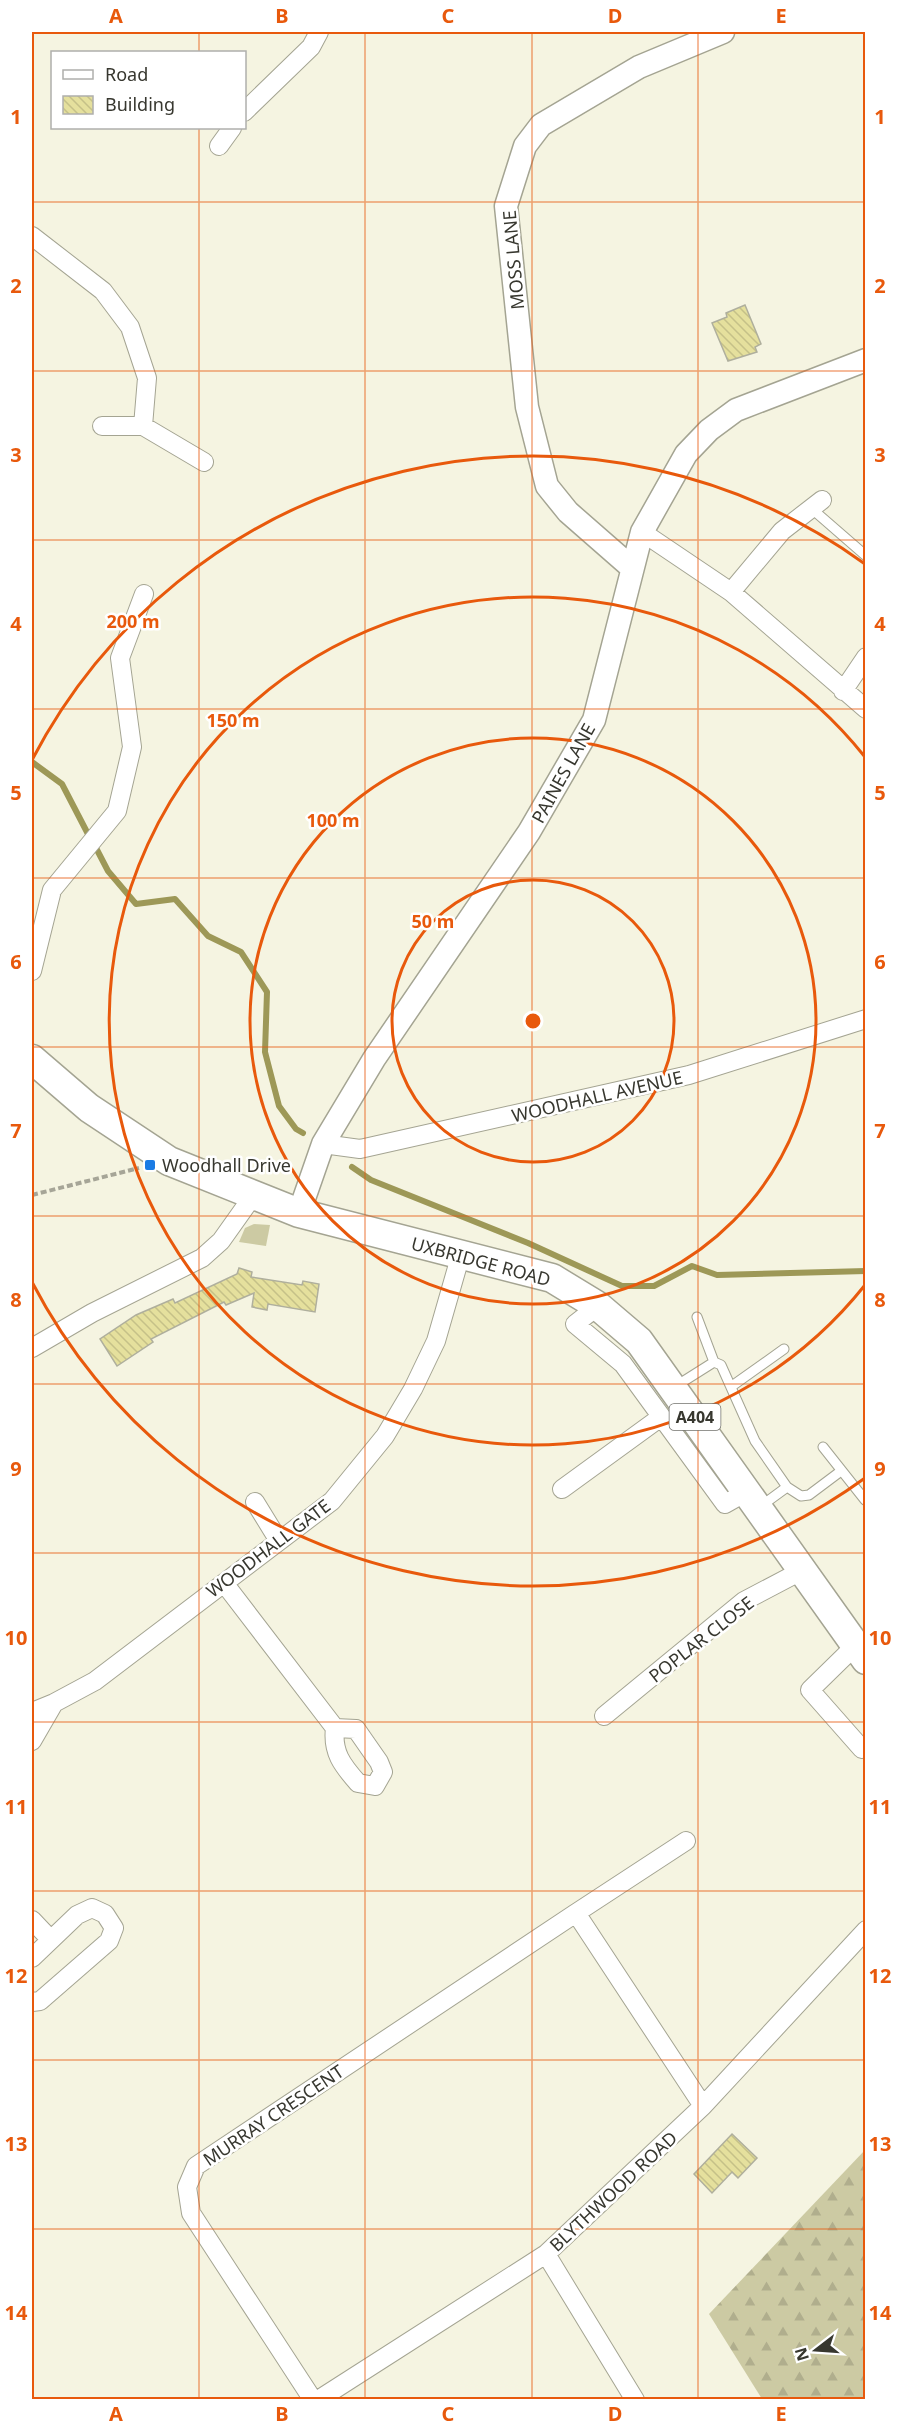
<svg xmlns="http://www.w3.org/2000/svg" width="897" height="2431" font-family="'Noto Sans',sans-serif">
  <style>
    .green { fill: #cccaa3 }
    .forest { fill: url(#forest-firs) }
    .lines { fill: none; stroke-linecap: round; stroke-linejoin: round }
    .stream { stroke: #9d9857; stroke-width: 6 }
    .building { fill: url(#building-back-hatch); stroke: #afaf9d; stroke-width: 1.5 }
    .service-casing { stroke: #a4a492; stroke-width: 11 }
    .minor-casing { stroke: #a4a492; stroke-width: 20 }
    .tertiary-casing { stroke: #a4a492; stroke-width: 25 }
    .primary-casing { stroke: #a4a492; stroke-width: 31 }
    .path { stroke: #a6a597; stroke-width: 4; stroke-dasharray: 6 3; stroke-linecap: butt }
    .service { stroke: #fff; stroke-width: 9 }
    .minor { stroke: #fff; stroke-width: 18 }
    .tertiary { stroke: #fff; stroke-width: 22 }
    .primary { stroke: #fff; stroke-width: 28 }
    .grid { fill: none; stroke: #e8590c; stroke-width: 1.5; stroke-opacity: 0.55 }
    .ring { fill: none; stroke: #e8590c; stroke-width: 3 }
    .poi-dot { fill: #1a7be4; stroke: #fff; stroke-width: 2 }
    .labels { text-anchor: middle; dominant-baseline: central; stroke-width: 5; stroke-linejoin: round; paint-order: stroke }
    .shield { fill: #fff; stroke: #73736d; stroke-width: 1.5 }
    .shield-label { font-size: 16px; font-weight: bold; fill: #37372f }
    .street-label { font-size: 18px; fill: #37372f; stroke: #fff }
    .poi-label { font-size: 18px; fill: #37372f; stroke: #fff; text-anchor: start }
    .centre { fill: #e8590c; stroke: #fff; stroke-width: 3 }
    .ring-label { font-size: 18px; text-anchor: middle; font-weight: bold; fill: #e8590c; stroke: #fff; stroke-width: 5; stroke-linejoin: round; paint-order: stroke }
    .neatline { fill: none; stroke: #e8590c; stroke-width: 2 }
    .grid-label { font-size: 20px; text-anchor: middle; font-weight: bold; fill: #e8590c }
  </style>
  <defs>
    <pattern id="forest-firs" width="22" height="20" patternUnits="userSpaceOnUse" patternTransform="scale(1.5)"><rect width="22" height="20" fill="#cccaa3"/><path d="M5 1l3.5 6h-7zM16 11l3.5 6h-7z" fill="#b0ae8d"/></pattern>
    <pattern id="building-back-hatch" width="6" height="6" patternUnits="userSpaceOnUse" patternTransform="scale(1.5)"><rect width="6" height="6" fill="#e5e09d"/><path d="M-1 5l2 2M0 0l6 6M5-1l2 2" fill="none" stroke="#c5c188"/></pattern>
  </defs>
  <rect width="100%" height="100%" fill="#f5f4e1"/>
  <path class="green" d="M254 1224 270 1225 266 1246 239 1242 245 1228Z"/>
  <path class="forest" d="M865 2150V2399H762L709 2314Z"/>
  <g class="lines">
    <path class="stream" d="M32 762 62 784 89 836
      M95 846 108 871 136 904 175 899 208 936 241 952 267 992 265 1052 279 1106 296 1129 303 1133
      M352 1167 371 1180 528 1243 622 1286H654L692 1266 717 1275 866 1271"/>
  </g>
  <path class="building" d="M745 305 761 344 755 347 757 352 728 361 712 323 727 317 726 313Z
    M239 1268 252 1272 251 1277 302 1285 303 1281 319 1284 315 1312 268 1304 267 1310 252 1307 254 1293 226 1305 224 1302 151 1339 153 1342 117 1366 100 1339 136 1315 173 1299 175 1303 237 1274Z
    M732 2134 757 2158 738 2178 732 2172 712 2193 694 2174Z"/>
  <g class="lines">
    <g class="service-casing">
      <path id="service" d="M811 508 865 555
        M697 1317 714 1362
        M676 1386 714 1362 721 1365 755 1441 787 1487 761 1506
        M732 1386 784 1349
        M823 1447 865 1500
        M787 1487 801 1496 809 1495 841 1471"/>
    </g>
    <g class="minor-casing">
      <path id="minor" d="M244 112 311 47 319 32
        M219 146 232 128
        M32 236 103 291 130 327 147 378 143 426
        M102 426H143L204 462
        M642 532 731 592 866 709
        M731 592 782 531 822 500
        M843 691 866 657
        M32 971 52 890 117 811 132 747 120 658 144 594
        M323 1144 360 1149 689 1075 866 1019
        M598 1306 575 1324 623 1364 725 1504 748 1491
        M32 1348 92 1313 202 1258 221 1241 253 1196
        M562 1489 661 1417
        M255 1502 279 1541
        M224 1583 335 1728 356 1729 379 1762 383 1772 375 1786 358 1783C342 1765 332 1752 335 1728
        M855 1646 810 1690 862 1749
        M32 1712 54 1703 95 1681 332 1501 385 1436 413 1389 436 1341 461 1254
        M604 1716 744 1601 803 1570
        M32 1741 54 1703
        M576 1913 686 1841
        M32 1920 50 1939
        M32 1958 77 1915 92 1908 105 1914 114 1928 109 1941 40 2001 32 2002
        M546 2254 635 2400
        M313 2400 191 2213 187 2187 196 2166 576 1913 703 2106
        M318 2400 546 2254 703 2106 866 1930"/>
    </g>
    <g class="tertiary-casing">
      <path id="tertiary" d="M632 568 568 512 547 486 527 407 506 206 525 146 541 125 639 67 723 32
        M299 1213 323 1144 374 1059 529 832 594 720 642 532 686 454 709 430 736 410 866 360"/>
    </g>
    <g class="primary-casing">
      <path id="primary" d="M32 1059 89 1108 169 1161 299 1213 552 1278 598 1306 639 1341 866 1660"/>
    </g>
    <path class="path" d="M32 1195 139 1168"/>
    <use href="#service" class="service"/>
    <use href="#minor" class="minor"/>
    <use href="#tertiary" class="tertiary"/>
    <use href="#primary" class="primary"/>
  </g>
  <path class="grid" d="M199 32V52M365 32V2400M532 32V2400M698 32V2400M199 128V2400M32 202H866M32 371H866M32 540H866M32 709H866M32 878H866M32 1047H866M32 1216H866M32 1384H866M32 1553H866M32 1722H866M32 1891H866M32 2060H866M32 2229H866"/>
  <g class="ring">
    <circle cx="533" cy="1021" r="141"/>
    <circle cx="533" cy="1021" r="283"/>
    <path d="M865 1285A424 424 0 1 1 865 757"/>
    <path d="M865 1478A565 565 0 0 1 32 1282M32 760A565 565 0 0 1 865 564"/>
  </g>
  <rect class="poi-dot" x="144" y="1159" width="12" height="12" rx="3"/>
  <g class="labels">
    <rect class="shield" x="669.5" y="1404" width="51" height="26" rx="4.5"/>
    <g class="shield-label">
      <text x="695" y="1417">A404</text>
    </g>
    <g class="street-label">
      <text transform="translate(513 260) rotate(-95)">MOSS LANE</text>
      <text transform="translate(563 773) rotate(-61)">PAINES LANE</text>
      <text transform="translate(597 1096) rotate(-13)">WOODHALL AVENUE</text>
      <text transform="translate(481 1261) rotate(15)">UXBRIDGE ROAD</text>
      <text transform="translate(268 1548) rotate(-37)">WOODHALL GATE</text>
      <text transform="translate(701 1639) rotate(-38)">POPLAR CLOSE</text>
      <text transform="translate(273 2115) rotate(-34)">MURRAY CRESCENT</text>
      <text transform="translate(613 2191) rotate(-43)">BLYTHWOOD ROAD</text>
    </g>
    <g class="poi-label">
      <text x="162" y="1165">Woodhall Drive</text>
    </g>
  </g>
  <circle cx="533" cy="1021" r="9" class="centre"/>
  <g class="ring-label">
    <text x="133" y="628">200 m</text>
    <text x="233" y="727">150 m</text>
    <text x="333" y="827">100 m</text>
    <text x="433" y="928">50 m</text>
  </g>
  <rect width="897" height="2431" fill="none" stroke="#ffffff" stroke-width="66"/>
  <rect x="51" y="51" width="195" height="78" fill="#ffffff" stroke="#afafac" stroke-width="1.5"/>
  <rect x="63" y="70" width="30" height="9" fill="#ffffff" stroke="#afafac" stroke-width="1.5"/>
  <text x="105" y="81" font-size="18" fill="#37372f">Road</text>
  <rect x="63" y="96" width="30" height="18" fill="url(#building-back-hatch)" stroke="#afafac" stroke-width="1.5"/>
  <text x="105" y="111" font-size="18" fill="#37372f">Building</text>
  <g transform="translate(816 2350) rotate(253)" stroke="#ffffff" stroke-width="4.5" paint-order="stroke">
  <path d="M0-4.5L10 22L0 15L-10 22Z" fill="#37372f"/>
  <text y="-9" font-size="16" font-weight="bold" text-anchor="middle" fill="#37372f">N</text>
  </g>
  <rect x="33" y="33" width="831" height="2365" class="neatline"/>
  <g class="grid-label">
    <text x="116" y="23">A</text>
    <text x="282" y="23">B</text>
    <text x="448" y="23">C</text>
    <text x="615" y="23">D</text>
    <text x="781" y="23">E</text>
    <text x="16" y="124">1</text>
    <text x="880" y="124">1</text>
    <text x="16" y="293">2</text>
    <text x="880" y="293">2</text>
    <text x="16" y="462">3</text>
    <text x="880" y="462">3</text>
    <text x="16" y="631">4</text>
    <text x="880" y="631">4</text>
    <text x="16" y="800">5</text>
    <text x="880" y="800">5</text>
    <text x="16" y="969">6</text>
    <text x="880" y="969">6</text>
    <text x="16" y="1138">7</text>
    <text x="880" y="1138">7</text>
    <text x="16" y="1307">8</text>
    <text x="880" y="1307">8</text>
    <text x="16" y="1476">9</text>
    <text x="880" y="1476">9</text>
    <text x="16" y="1645">10</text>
    <text x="880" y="1645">10</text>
    <text x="16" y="1814">11</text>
    <text x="880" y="1814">11</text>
    <text x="16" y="1983">12</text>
    <text x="880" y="1983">12</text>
    <text x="16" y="2151">13</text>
    <text x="880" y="2151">13</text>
    <text x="16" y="2320">14</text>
    <text x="880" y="2320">14</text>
    <text x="116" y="2421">A</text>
    <text x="282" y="2421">B</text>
    <text x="448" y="2421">C</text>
    <text x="615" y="2421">D</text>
    <text x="781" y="2421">E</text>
  </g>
</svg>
